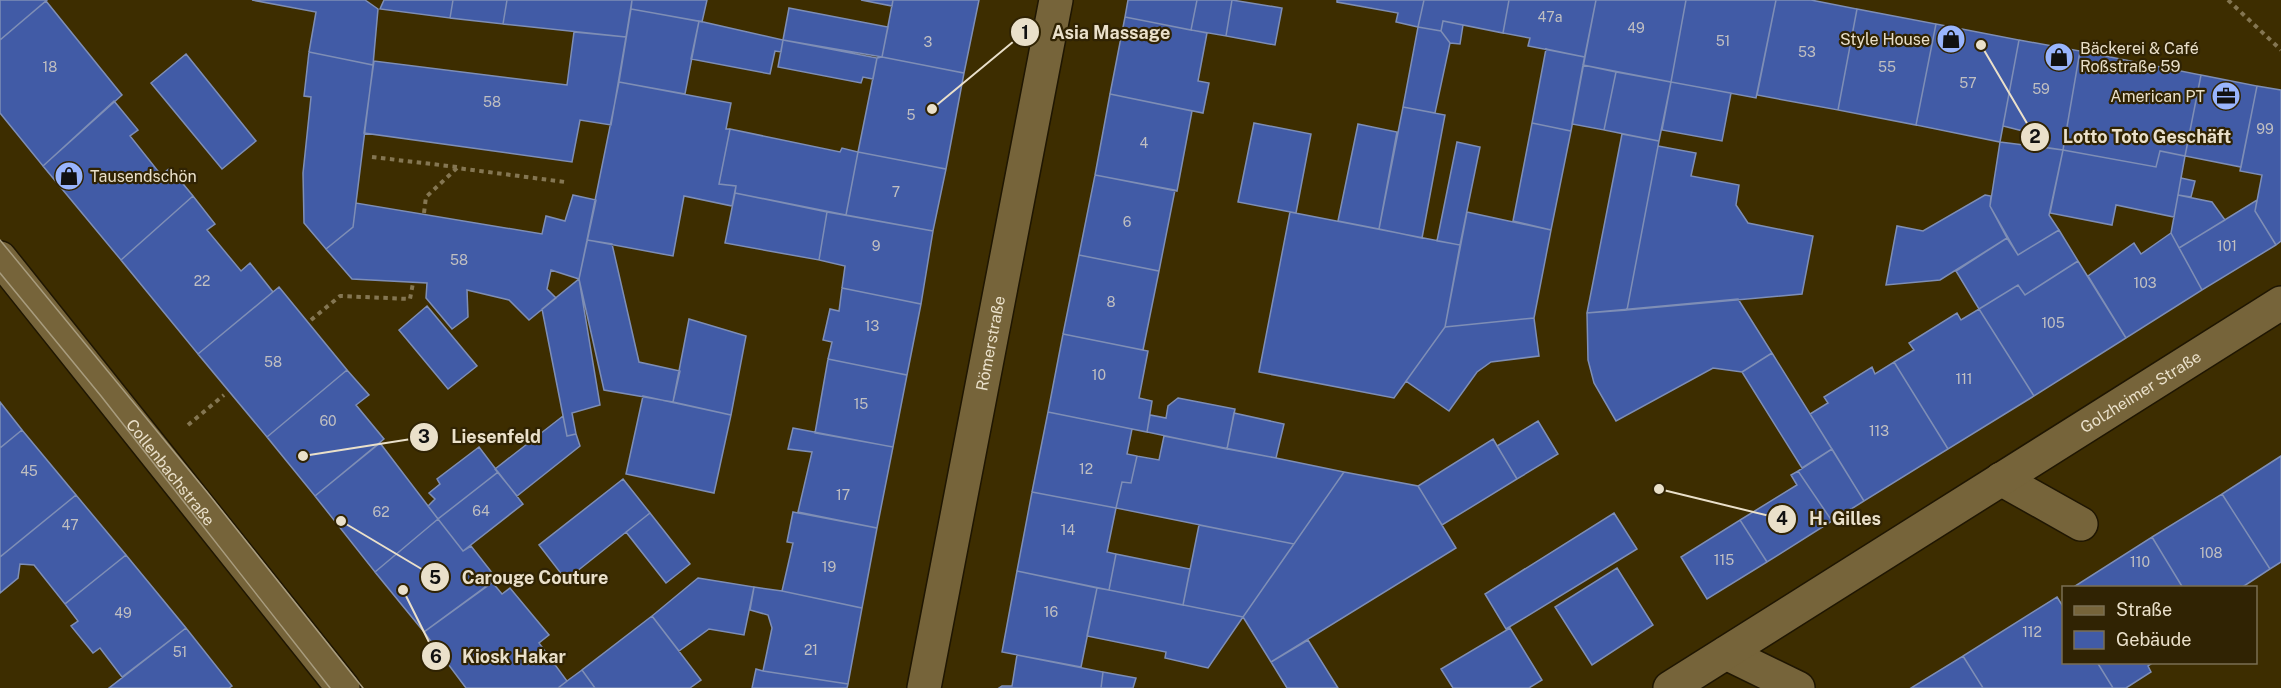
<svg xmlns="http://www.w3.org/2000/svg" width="2281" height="688" font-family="'Public Sans',sans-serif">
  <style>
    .building { fill: #415ba6; stroke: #7e8eb6; stroke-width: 1.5 }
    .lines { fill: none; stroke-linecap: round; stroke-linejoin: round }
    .minor-casing { stroke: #1f1602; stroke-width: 36 }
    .path { stroke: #847652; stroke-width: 4; stroke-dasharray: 4.5 4.5; stroke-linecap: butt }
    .minor { stroke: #76643a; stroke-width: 33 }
    .tram { stroke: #a89c7e; stroke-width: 1.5 }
    .labels { text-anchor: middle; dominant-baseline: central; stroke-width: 4.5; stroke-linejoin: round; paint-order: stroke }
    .number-label { font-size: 14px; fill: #c0bfc1 }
    .poi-label { font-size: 16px; fill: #eae0ca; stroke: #302303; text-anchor: end }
    .street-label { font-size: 16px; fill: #eae0ca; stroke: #302303 }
    .leader { fill: none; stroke: #eae0ca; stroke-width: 2 }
    .callout-dot { fill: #eae0ca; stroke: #302303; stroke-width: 2 }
    .mark-label { font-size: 18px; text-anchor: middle; font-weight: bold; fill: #111 }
    .callout-label { font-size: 18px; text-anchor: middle; font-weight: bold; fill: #eae0ca; stroke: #302303; stroke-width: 4.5; stroke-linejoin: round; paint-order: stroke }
  </style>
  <rect width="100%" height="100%" fill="#3d2d00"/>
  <path class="building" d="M0 0H47L0 40Z
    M252 0H365L378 9 373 65 309 52 316 12Z
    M384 0H453L450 18 380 9Z
    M453 0H507L503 24 450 18Z
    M507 0H632L626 37 503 24Z
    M632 0H707L702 22 631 9Z
    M861 0H893L892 6Z
    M893 0H979L964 73 882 57Z
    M1128 0H1197L1191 30 1125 17Z
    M1197 0H1232L1226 36 1191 30Z
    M1232 0 1282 8 1275 45 1226 36Z
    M1337 0H1424L1418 27 1396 22 1398 13 1337 2Z
    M1424 0H1509L1503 33 1443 21 1441 31 1418 27Z
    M1509 0H1596L1585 57 1528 46 1530 38 1503 33Z
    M1596 0H1686L1671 82 1583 65Z
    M1686 0H1776L1756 98 1671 82Z
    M1776 0H1811L1857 9 1838 110 1757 95Z
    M46 1 122 95 43 166 0 113V40Z
    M789 8 888 27 882 57 783 40Z
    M631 9 699 21 685 94 619 82Z
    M1857 9 1936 24 1916 125 1838 110Z
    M1125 17 1207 33 1198 81 1209 83 1203 113 1110 94Z
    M699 21 783 40 781 52 775 51 770 74 691 59Z
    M1443 21 1463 25 1460 44 1450 43 1441 31Z
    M1936 24 2019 40 2000 142 1916 125Z
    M1418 27 1441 31 1450 43 1435 113 1403 107Z
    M574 32 626 37 611 125 580 120 572 162 364 133 374 61 567 85Z
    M783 40 877 58 873 79 863 77 861 83 778 67Z
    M2019 40 2080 51 2063 150 2043 147 2045 132 2028 129 2027 132 2003 126Z
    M1546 49 1585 57 1571 131 1532 123Z
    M2080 51 2201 75 2185 156 2160 151 2156 167 2063 150Z
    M309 52 373 65 353 227 326 249 304 223 303 173 311 97 304 96Z
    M186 54 256 141 222 169 151 83Z
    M882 57 964 73 946 169 858 152 877 58Z
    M1583 65 1616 72 1604 130 1572 124Z
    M1616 72 1671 82 1659 141 1604 130Z
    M2201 75 2257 86 2241 167 2185 156Z
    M619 82 731 103 726 129H730L719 184 736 186 732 206 684 196 673 256 587 240Z
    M1671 82 1731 93 1722 141 1662 130Z
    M2257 86 2281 90V241L2276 245 2255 211 2262 175 2240 171Z
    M1110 94 1192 111 1177 191 1095 175Z
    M114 101 138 130 130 136 161 175 170 168 193 196 121 260 43 166Z
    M1403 107 1445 115 1422 238 1379 229Z
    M1254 123 1311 134 1296 213 1238 202Z
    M1532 123 1571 131 1551 230 1513 221Z
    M1358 124 1397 132 1379 229 1338 221Z
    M730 129 840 152 842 148 858 152 846 215 735 193 736 186 719 184Z
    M1622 134 1659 141 1627 310 1587 313Z
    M1457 142 1480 147 1460 245 1437 241Z
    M2000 142 2063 150 2049 215 2059 230 2018 255 1990 206Z
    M1658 146 1696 153 1691 176 1739 185 1736 205 1748 223 1813 236 1802 294 1627 310Z
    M2063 150 2156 167 2160 151 2185 156 2174 217 2116 205 2112 225 2050 213Z
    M858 152 946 169 933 231 846 215Z
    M1095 175 1175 190 1159 271 1079 255Z
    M2181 178 2195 181 2191 197 2178 195Z
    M735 193 827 212 819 260 725 243Z
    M573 195 596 200 579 279 551 270 547 289 556 298 529 320 509 300 467 290 468 317 452 329 426 298 427 283 352 279 326 249 353 227 356 203 542 234 546 216 565 221Z
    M1985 195 1991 196 1990 206 2007 238 1940 280 1886 285 1897 226 1923 231Z
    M2178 195 2212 202 2225 220 2179 248 2171 233Z
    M193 196 215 224 207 230 241 271 250 263 273 292 198 354 121 260Z
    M2257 200 2255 211 2276 245 2202 290 2179 248Z
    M827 212 933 231 921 304 842 288 845 266 819 260Z
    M1290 212 1460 245 1445 327 1394 398 1259 372Z
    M1467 212 1551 230 1534 318 1445 327Z
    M2059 230 2078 261 2025 295 2018 285 1979 309 1956 271 2007 238 2018 255Z
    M2171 233 2202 290 2126 338 2088 276 2134 243 2141 254Z
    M587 240 612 244 639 362 680 371 673 402 604 390 579 279Z
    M1079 255 1159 271 1143 350 1063 334Z
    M2078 261 2126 338 2034 396 1979 309 2018 285 2025 295Z
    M579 279 600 405 572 413 576 434 567 436 542 309Z
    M279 287 347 370 267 437 198 354Z
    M842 288 921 304 907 375 828 359 832 342 823 340 830 309 839 311Z
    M1738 299 1772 353 1742 372 1713 368 1616 421 1594 383 1588 360 1587 313Z
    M427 306 477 366 448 389 399 330Z
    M1979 309 2034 396 1948 449 1894 362 1914 350 1909 343 1957 313 1961 320Z
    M1534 318 1539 356 1491 362 1477 372 1449 411 1406 381 1445 327Z
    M689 319 746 336 731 415 673 402Z
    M1063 334 1148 351 1139 398 1152 401 1147 432 1048 412Z
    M1772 353 1832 449 1802 468 1742 372Z
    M828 359 907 375 893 447 815 433Z
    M1894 362 1948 449 1864 501 1810 414 1828 403 1824 397 1872 367 1875 374Z
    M347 370 369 395 356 405 384 439 315 496 267 437Z
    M643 396 731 415 714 493 626 474Z
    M1178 398 1235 409 1227 449 1147 432 1150 415 1166 418 1168 406Z
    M0 402 22 430 0 448Z
    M1048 412 1132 429 1127 454 1137 456 1131 483 1122 482 1116 508 1032 492Z
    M1234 413 1284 424 1276 458 1227 449Z
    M563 416 567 436 576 434 580 446 517 496 495 469Z
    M1538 421 1558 454 1517 479 1497 446Z
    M793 428 893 447 877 528 798 512 812 452 788 449Z
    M22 430 76 495 0 557V448Z
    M1164 436 1276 458 1344 472 1294 544 1116 508 1122 482 1131 483 1137 456 1159 460Z
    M1493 439 1517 479 1442 525 1418 486Z
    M380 443 438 519 375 572 315 496Z
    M479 447 498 472 438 519 428 506 435 499 429 493 440 484 437 479Z
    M1832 449 1864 501 1832 521 1798 471Z
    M2281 456V562L2270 569 2222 494Z
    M1798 471 1832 521 1767 562 1740 520 1797 485 1791 475Z
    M498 472 523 504 463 551 438 519Z
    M1344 472 1418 486 1456 548 1271 662 1243 617Z
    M623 479 650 513 566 580 539 545Z
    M1032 492 1116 508 1107 552 1116 554 1109 590 1017 571Z
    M2222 494 2270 569 2241 588H2183L2152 537Z
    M76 495 126 555 65 604 34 565 20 564 18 578 0 593V557Z
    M793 512 877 528 862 608 782 591 793 543 787 542Z
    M650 513 690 564 666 583 626 532Z
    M1614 513 1637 549 1506 629 1485 594Z
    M438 519 463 551 471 546 497 579 424 632 375 572Z
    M1740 520 1767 562 1707 599 1681 557Z
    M1199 525 1294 544 1243 617 1183 605Z
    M2152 537 2183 588H2072Z
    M1116 554 1190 569 1183 605 1109 590Z
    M126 555 186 628 122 677 100 648 93 653 71 626 78 621 65 604Z
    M1617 568 1653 625 1592 665 1555 607Z
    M1017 571 1097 588 1081 667 1002 652Z
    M698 578 754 587 744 635 709 629 679 651 652 616Z
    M492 582 502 594 510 588 549 635 539 643 567 681 558 688H466L424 632Z
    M754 587 782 591 862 608 848 684 763 671 772 628 768 615 750 610Z
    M1097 588 1109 590 1243 617 1208 668 1165 658 1166 652 1087 636Z
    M2057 597 2064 608V662H2097L2113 688H1983L1963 656Z
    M652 616 701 680 690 688H595L582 670Z
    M186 628 232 686 229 688H109Z
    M1510 628 1542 680 1529 688H1453L1441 669Z
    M1308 640 1338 688H1287L1271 662Z
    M1017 655 1103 672 1101 688H999L1002 686H1012Z
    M1963 656 1983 688H1911Z
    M2097 662H2154L2148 666 2151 672 2126 688H2113Z
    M756 669 763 671 848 684 847 688H752Z
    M582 670 595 688H558L567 681Z
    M1103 672 1136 678 1133 688H1101Z"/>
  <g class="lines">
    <g class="minor-casing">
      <g id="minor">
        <path id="s1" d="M0 258 343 688"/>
        <path d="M2001 479 2081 524"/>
        <path d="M1726 653 1798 688"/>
        <path id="s2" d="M924 688 1056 0"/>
        <path id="s3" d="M1670 688 2281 303"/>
      </g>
    </g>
    <path class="path" d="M2228 0 2281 50
      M372 157 457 167
      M424 213 426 197 457 168 565 182
      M311 320 340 296 410 299 413 283
      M188 425 224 395"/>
    <use href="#minor" class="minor"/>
    <path class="tram" d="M0 240 207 492 363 688
      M0 273 101 396 330 688"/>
  </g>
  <defs>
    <g id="shop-disc" transform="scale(1.5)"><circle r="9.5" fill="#99b5fd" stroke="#302303"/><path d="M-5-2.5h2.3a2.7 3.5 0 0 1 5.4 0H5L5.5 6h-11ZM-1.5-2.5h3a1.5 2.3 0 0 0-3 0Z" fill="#111"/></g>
    <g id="office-disc" transform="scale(1.5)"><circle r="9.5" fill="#99b5fd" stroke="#302303"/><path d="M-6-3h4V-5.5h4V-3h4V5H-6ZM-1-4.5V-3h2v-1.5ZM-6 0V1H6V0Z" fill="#111"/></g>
  </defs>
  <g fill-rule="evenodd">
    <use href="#shop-disc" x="1951" y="39"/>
    <use href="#shop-disc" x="2059" y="57"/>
    <use href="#office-disc" x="2226" y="96"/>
    <use href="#shop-disc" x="69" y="176"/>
  </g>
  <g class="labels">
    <g class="number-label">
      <text x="1550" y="17">47a</text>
      <text x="1636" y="28">49</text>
      <text x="1723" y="41">51</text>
      <text x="928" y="42">3</text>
      <text x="1807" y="52">53</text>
      <text x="50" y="67">18</text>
      <text x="1887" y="67">55</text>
      <text x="1968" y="83">57</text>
      <text x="2041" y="89">59</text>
      <text x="492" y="102">58</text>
      <text x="911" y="115">5</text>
      <text x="2265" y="129">99</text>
      <text x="1144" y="143">4</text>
      <text x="896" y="192">7</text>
      <text x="1127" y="222">6</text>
      <text x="876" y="246">9</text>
      <text x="2227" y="246">101</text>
      <text x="459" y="260">58</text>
      <text x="202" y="281">22</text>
      <text x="2145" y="283">103</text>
      <text x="1111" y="302">8</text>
      <text x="2053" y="323">105</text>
      <text x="872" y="326">13</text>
      <text x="273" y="362">58</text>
      <text x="1099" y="375">10</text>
      <text x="1964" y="379">111</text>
      <text x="861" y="404">15</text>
      <text x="328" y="421">60</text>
      <text x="1879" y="431">113</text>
      <text x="1086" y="469">12</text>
      <text x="29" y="471">45</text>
      <text x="843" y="495">17</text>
      <text x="481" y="511">64</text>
      <text x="381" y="512">62</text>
      <text x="70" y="525">47</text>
      <text x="1068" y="530">14</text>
      <text x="2211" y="553">108</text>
      <text x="1724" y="560">115</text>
      <text x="2140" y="562">110</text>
      <text x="829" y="567">19</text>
      <text x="1051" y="612">16</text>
      <text x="123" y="613">49</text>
      <text x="2032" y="632">112</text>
      <text x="811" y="650">21</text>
      <text x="180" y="652">51</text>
    </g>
    <g class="poi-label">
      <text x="1930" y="39">Style House</text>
      <text x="2080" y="48" text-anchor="start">Bäckerei &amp; Café<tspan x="2080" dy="18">Roßstraße 59</tspan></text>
      <text x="2205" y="96">American PT</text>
      <text x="90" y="176" text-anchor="start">Tausendschön</text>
    </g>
    <g class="street-label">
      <text stroke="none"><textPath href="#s2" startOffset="351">Römerstraße</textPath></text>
      <text stroke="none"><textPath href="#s3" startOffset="556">Golzheimer Straße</textPath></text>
      <text stroke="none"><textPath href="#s1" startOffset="274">Collenbachstraße</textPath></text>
    </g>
  </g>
  <path class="leader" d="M932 109L1025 32M1981 45L2035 137M303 456L424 437M1659 489L1782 519M341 521L435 577M403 590L436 656"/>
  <g class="callout-dot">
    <circle cx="932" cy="109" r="6"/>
    <circle cx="1981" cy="45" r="6"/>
    <circle cx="303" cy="456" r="6"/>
    <circle cx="1659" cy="489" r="6"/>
    <circle cx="341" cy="521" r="6"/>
    <circle cx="403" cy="590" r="6"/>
    <circle cx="1025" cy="32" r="15"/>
    <circle cx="2035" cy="137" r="15"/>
    <circle cx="424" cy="437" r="15"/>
    <circle cx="1782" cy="519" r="15"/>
    <circle cx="435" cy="577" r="15"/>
    <circle cx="436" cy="656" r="15"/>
  </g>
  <g class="mark-label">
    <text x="1025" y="39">1</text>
    <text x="2035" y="143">2</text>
    <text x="424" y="443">3</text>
    <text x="1782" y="525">4</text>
    <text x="435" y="584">5</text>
    <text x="436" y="663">6</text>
  </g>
  <g class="callout-label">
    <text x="1111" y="39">Asia Massage</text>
    <text x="2147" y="143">Lotto Toto Geschäft</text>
    <text x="496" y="443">Liesenfeld</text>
    <text x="1845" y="525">H. Gilles</text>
    <text x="535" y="584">Carouge Couture</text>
    <text x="514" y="663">Kiosk Hakar</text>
  </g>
  <rect x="2062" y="586" width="195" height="78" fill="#302303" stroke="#7a6f53" stroke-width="1.5"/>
  <rect x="2074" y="606" width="30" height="9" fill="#76643a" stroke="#7a6f53" stroke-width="1.5"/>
  <text x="2116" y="616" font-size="18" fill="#eae0ca">Straße</text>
  <rect x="2074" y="631" width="30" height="18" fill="#415ba6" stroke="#7a6f53" stroke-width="1.5"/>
  <text x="2116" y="646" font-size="18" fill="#eae0ca">Gebäude</text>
</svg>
